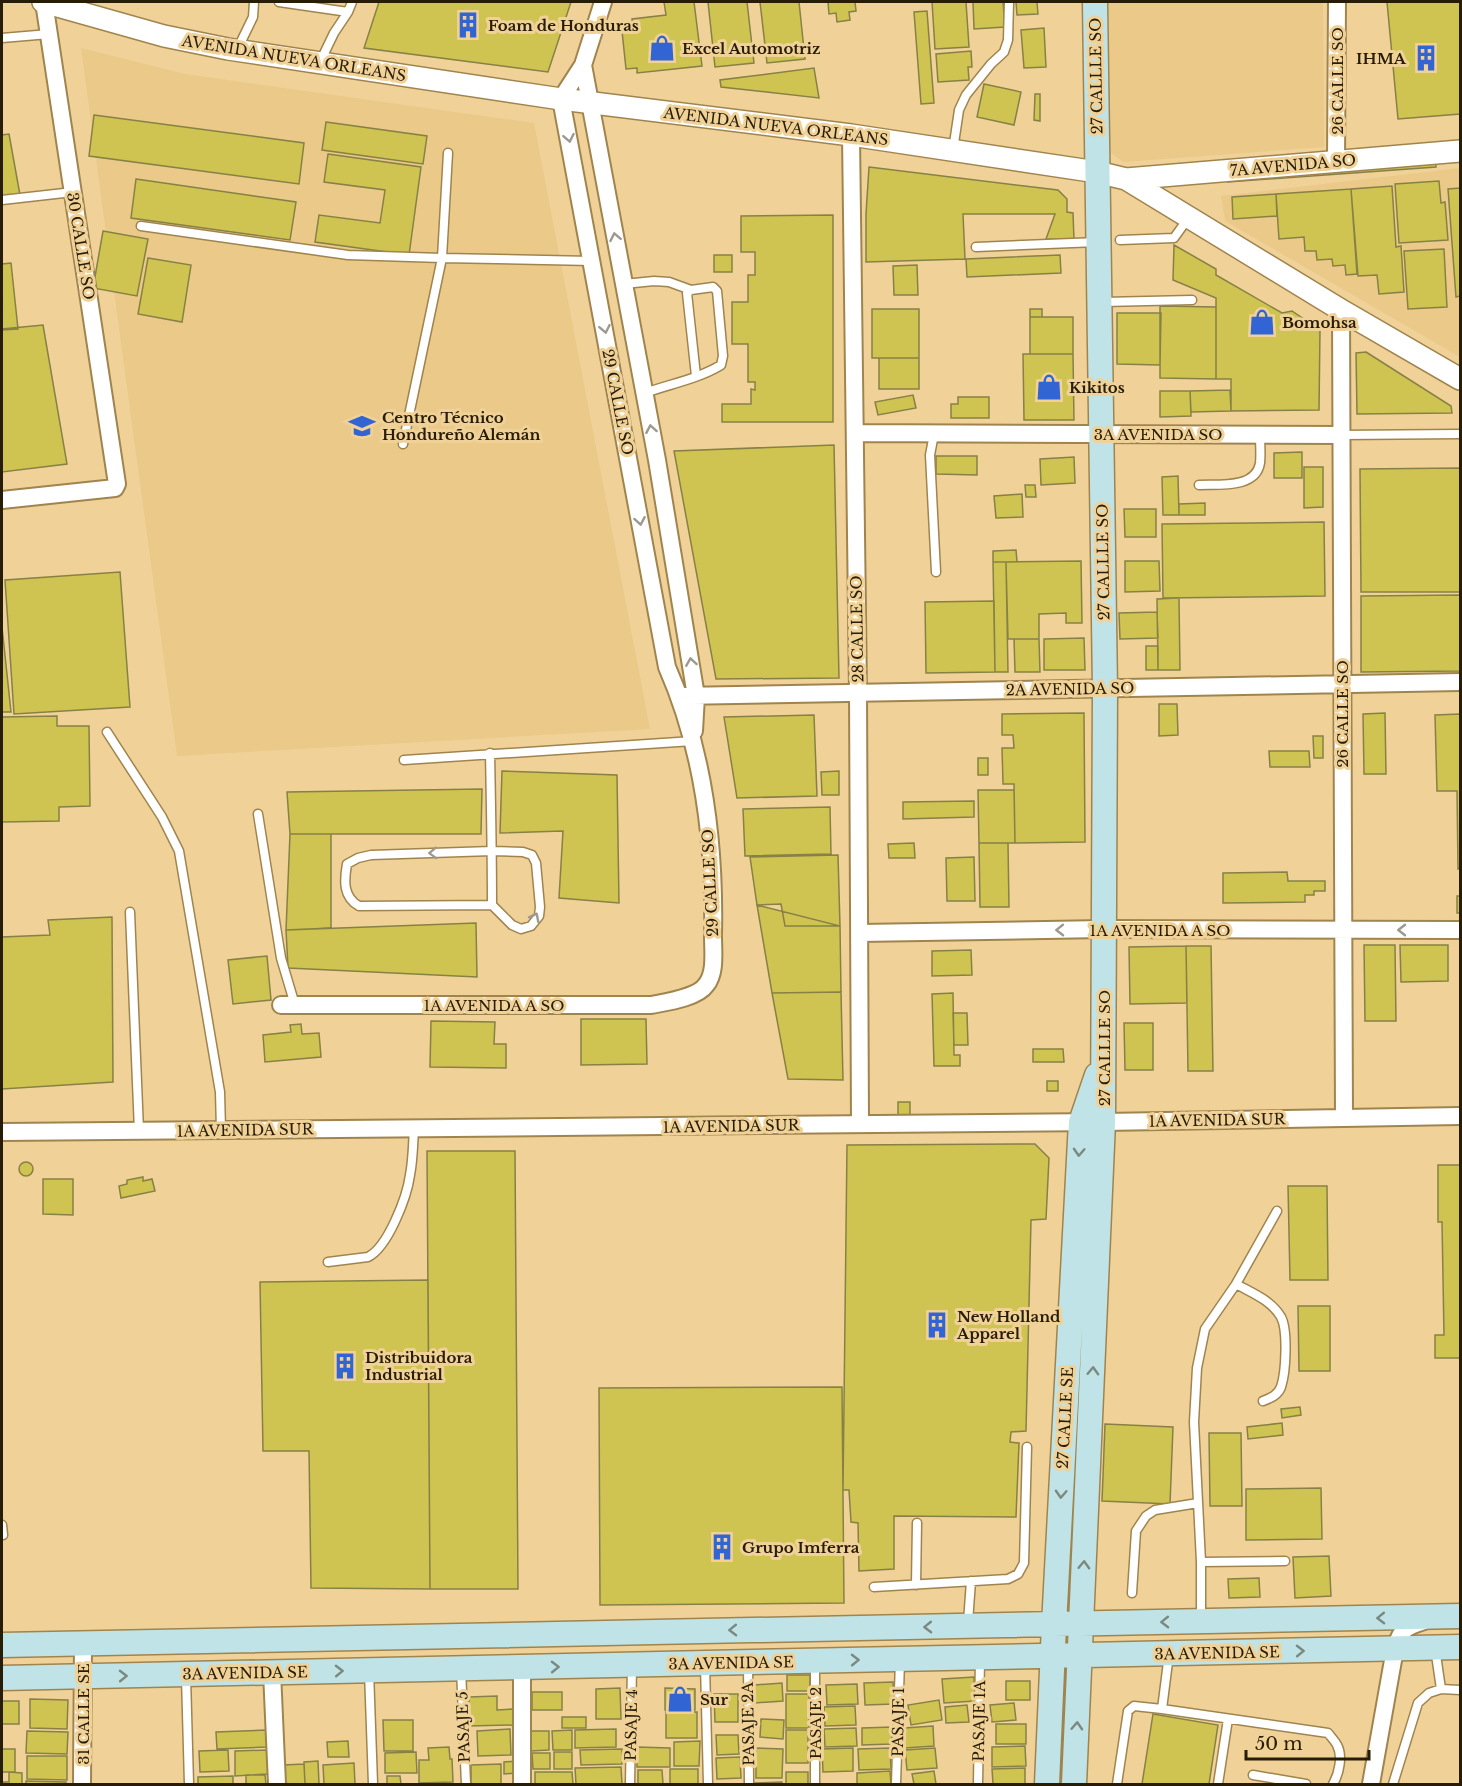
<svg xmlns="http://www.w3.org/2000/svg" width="1462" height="1786" font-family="'Libre Baskerville',serif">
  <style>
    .built { fill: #eac989 }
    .building { fill: #cfc351; stroke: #878146; stroke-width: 1.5 }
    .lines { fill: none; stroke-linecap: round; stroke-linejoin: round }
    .service-casing { stroke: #a0844e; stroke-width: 11 }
    .minor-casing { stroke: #a0844e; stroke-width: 20 }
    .tertiary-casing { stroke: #a0844e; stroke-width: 24 }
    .secondary-casing { stroke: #a0844e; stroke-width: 27 }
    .service { stroke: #fff; stroke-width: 8 }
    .minor { stroke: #fff; stroke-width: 16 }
    .tertiary { stroke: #fff; stroke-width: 21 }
    .secondary { stroke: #bfe3e6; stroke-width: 24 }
    .oneway { stroke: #9e998e }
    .oneway2 { stroke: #7b8981 }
    .labels { text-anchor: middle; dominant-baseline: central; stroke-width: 6; stroke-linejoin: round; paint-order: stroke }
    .poi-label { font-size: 15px; font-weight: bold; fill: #271c05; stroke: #f0d299; text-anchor: start }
    .street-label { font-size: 15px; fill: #271c05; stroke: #f0d299 }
  </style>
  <rect width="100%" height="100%" fill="#f0d299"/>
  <path class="built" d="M1109 2H1323L1324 147 1123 162 1110 152Z
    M81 48 185 74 534 123 650 729 177 756Z
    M1460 168V357L1225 221 1221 196Z"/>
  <path class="building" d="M379 2H571L548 72 364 48Z
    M664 2H694L702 66 637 73V68L626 69 622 31 633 29 632 19 666 15Z
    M708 2H747L754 63 715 67Z
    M760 2H799L805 59 767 63Z
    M828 2H855L856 11 849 12 850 20 837 22 836 13 829 14Z
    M932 2H966L969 47 935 49Z
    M973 2H1003L1005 27 974 29Z
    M1016 2H1037L1038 14 1017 15Z
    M1387 2H1460V114L1398 119Z
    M927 11 934 103 921 104 914 12Z
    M1044 28 1046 67 1024 68 1021 30Z
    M971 51 972 67H968L969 80 938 82 936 54Z
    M814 68 819 98 721 87 720 80Z
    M984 84 1021 92 1014 125 977 117Z
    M1035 94H1040V121L1034 120Z
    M94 115 304 143 299 184 89 156Z
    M326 122 427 136 423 164 322 150Z
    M9 134 20 195 2 198V135Z
    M328 154 421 167 409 255 315 242 319 215 380 223 385 190 324 182Z
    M1435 159 1436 167 1228 182V175Z
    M869 167 1058 190 1067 199V212L1073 213 1074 240 1046 239 1055 214H963L965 259 866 262V214Z
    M136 179 296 202 290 240 131 218Z
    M1439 181 1441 203 1445 202 1448 240 1399 243 1395 184Z
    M1392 186 1396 247 1401 246 1404 292 1379 294 1377 275 1358 276 1351 189Z
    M1460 188V296L1456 297 1448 189Z
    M1351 189 1357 274 1346 275 1345 265 1333 266 1332 259 1317 260 1316 251H1305L1304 237 1279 239 1276 194Z
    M1276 194 1277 216 1233 219 1232 197Z
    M833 215V422H722V404H751V389L755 390V382H748V344H732V302H748V275H755V252H741V216Z
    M103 231 148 239 137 296 93 288Z
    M1174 245 1216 269V275L1282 313 1292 311 1320 330 1319 410 1231 411V379H1216V298L1173 280Z
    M1444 249 1447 307 1408 309 1404 251Z
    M714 255H732V272H714Z
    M1060 255 1061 273 967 277 966 259Z
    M148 258 191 265 182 322 138 314Z
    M11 263 18 329 2 330V264Z
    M917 265 918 295H894L893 266Z
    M1160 306 1216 307V379L1160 378Z
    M872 309H919V358H872Z
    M1030 309H1042V317H1030Z
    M1117 313H1161L1160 365 1117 364Z
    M1030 317H1073V354H1030Z
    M43 325 67 464 2 472V329Z
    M1366 352 1451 406 1452 413 1357 414 1356 353Z
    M1023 354H1073L1074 420H1024Z
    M879 358H919V389H879Z
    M1230 390 1231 411 1191 412 1190 391Z
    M1160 391H1190L1191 416 1160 417Z
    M913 395 916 408 878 415 875 402Z
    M958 397H989V418H951V404H958Z
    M834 445 839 678 716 679 674 451Z
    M1302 452V478H1274V453Z
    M936 456H977V475L936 474Z
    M1074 457 1075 483 1041 485 1040 459Z
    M1304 467H1323V507L1304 508Z
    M1460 468V592H1361L1360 469Z
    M1178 476 1179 515H1163L1162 477Z
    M1025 485H1035L1036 497H1026Z
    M1022 494 1023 517 996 518 994 496Z
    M1205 503V515H1179V504Z
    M1124 509H1156V537H1125Z
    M1324 522 1325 596 1163 598 1162 524Z
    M1016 550 1017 562H993V551Z
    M1081 561 1082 623H1066V613L1039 614V639H1008L1006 562Z
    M1125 561H1159L1160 591 1125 592Z
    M993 562H1006L1008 672H995Z
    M120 572 130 707 14 714 5 580Z
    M1460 595V671L1361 672V596Z
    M1179 598 1180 670H1158L1157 599Z
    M994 601 995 672 926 673 925 602Z
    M1157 612 1158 638 1120 639 1119 613Z
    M2 627 11 712H2Z
    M1084 638 1085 670H1044V639Z
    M1014 639H1039L1040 672H1015Z
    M1146 646H1158V670H1146Z
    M1159 704H1177L1178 735 1159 736Z
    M1084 713 1085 842 1015 843 1014 784H1003L1002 748H1014L1013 735H1002V714Z
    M1385 713 1386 774H1364L1363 714Z
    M1460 714V868L1458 869 1457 791H1437L1435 715Z
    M814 715 817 796 737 798 724 717Z
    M57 716V726H89L90 806 59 807V821L2 822V717Z
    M1313 736H1323V758H1314Z
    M1269 751H1309L1310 767H1270Z
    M978 758H988V775H978Z
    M502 771 617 775 619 903 559 898 563 831 500 833Z
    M839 771V795H822L821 772Z
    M482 789 481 834H290L287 792Z
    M978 790H1014L1015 843H979Z
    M974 801V817L903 819V802Z
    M830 807 831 854 745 856 743 809Z
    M290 834H331V928L286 930Z
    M914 843 915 858H889L888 844Z
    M979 843H1008L1009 907H980Z
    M838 855 840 926H785L781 904 757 905 750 857Z
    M974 857 975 901H947L946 858Z
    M1287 872 1288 881H1325V891H1314V895H1305V902L1223 903V873Z
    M1457 896H1460V913H1457Z
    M757 905 840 926 841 992 772 993Z
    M112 917 113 1082 2 1089V937L50 935 48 920Z
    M476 923 477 977 288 968 286 930Z
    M1364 945H1395L1396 1021H1365Z
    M1400 945H1448V981L1401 982Z
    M1186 946H1211L1213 1071H1188Z
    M1186 946 1187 1003 1130 1004 1129 947Z
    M971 950 972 975 932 976V951Z
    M267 956 271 1000 233 1004 228 960Z
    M841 992 843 1080 788 1079 772 993Z
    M953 993 954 1055H960V1066H934L932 994Z
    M953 1013H967L968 1045H954Z
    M581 1019H646L647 1064 581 1065Z
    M431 1021 495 1022 494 1044H506V1068L430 1067Z
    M1124 1023H1153V1070H1125Z
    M301 1024 302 1034 319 1033 321 1057 265 1062 263 1035 291 1032 290 1025Z
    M1033 1049H1063L1064 1062H1033Z
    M1047 1081H1058V1091H1047Z
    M898 1102H910V1115H898Z
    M1035 1144 1049 1158 1046 1219 1031 1220 1026 1431 1011 1432 1010 1442 1019 1443 1016 1517 894 1516V1569L859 1571 858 1523 851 1522 849 1490H843L847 1145Z
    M427 1151H515L518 1589H430Z
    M19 1169a7 7 0 1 1 14 0a7 7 0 1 1-14 0Z
    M1438 1165H1460V1358H1435V1335H1444L1442 1222H1438Z
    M143 1177V1181L152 1179 155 1191 121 1198 119 1186 127 1184V1180Z
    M43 1179H73V1215L43 1214Z
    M1288 1186H1327L1328 1280H1290Z
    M428 1280 430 1589 311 1588 309 1451H263L260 1282Z
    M1298 1306H1330V1371H1299Z
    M842 1387 844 1603 600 1605 599 1388Z
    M1300 1407 1301 1415 1282 1418 1281 1409Z
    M1282 1423 1283 1435 1248 1439 1247 1427Z
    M1105 1424 1173 1427 1170 1504 1102 1501Z
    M1209 1433H1241L1242 1506H1210Z
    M1321 1488 1322 1539 1246 1540V1489Z
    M1329 1556 1331 1596 1295 1598 1293 1557Z
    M1259 1578 1260 1597 1229 1598 1228 1579Z
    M787 1675H810V1691H787Z
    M974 1677 975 1701 944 1703 942 1679Z
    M1006 1681H1030V1700H1006Z
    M893 1682 894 1704 865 1705 864 1683Z
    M782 1683 783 1701 755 1703 754 1685Z
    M857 1684 858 1704 827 1705 826 1685Z
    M620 1688 621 1719H596V1689Z
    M665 1688 695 1689V1710H665Z
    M532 1692H562V1710H532Z
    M714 1694H738V1722H715Z
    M786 1694H809V1728H786Z
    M497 1696V1710L514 1709V1725L469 1726V1697Z
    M30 1699 68 1700 67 1729 30 1728Z
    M939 1700 942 1720 911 1725 908 1705Z
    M2 1701H19V1724H2Z
    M1014 1703 1016 1720 992 1722 990 1705Z
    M967 1705 969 1722 946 1723 945 1707Z
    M855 1706 856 1725 825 1726 824 1707Z
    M666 1712H697V1738H666Z
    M1153 1714 1218 1725 1209 1784H1142Z
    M562 1717H586V1728H562Z
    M761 1719 784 1720 783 1739 760 1737Z
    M383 1720H413V1751H384Z
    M996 1724H1026V1744H996Z
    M933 1726 934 1746 905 1748 904 1728Z
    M892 1727V1744L862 1745V1728Z
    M856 1728 857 1746 825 1747 824 1729Z
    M510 1729 511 1755 478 1756 477 1731Z
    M616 1729V1747L575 1748V1730Z
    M266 1730 267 1747 217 1749 216 1732Z
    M572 1730V1750H553L552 1731Z
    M786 1730H808V1763H786Z
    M27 1731 68 1732 67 1754 26 1753Z
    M531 1731H549V1750L531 1751Z
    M716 1735H738L739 1754 717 1755Z
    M348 1741 349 1757H328L327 1742Z
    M700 1741 699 1766H674V1742Z
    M1025 1746 1026 1766 992 1767V1747Z
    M449 1747 450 1759H452L453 1782 419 1783V1760H429L428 1748Z
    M637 1747 670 1748V1767H637Z
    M756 1748 783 1749 782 1778H756Z
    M853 1748V1771L823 1772 822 1749Z
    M890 1748 891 1769 859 1770 858 1749Z
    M935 1748 937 1768 907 1770 905 1750Z
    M2 1749H15V1772H2Z
    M622 1749V1764L581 1765 580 1750Z
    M228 1750 229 1771 200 1772 199 1751Z
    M267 1750 268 1774 235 1776V1751Z
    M416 1752 417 1773H385V1753Z
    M554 1752H572V1769H554Z
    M532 1753H550V1769H533Z
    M27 1756H67V1780L27 1779Z
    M740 1757 741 1778 717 1779 716 1758Z
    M318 1761 319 1784H305L304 1762Z
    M516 1761V1773L504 1774V1762Z
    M354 1763 355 1784H324L323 1765Z
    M304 1764 305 1784H283V1765Z
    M501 1764V1784H471V1765Z
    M621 1767 622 1784H576L575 1768Z
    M1025 1768V1784H993L992 1769Z
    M670 1769H698V1784H670Z
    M638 1770H662L663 1784H638Z
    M890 1771 891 1784H857V1773Z
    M934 1771 936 1784H914L912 1774Z
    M9 1772 22 1773V1784H2V1782H9Z
    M535 1772H572L573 1784H535Z
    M786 1772H808V1784H786Z
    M246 1775H265L266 1784H246Z
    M233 1776V1784H198V1777Z
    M387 1776H400L401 1784H387Z
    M26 1781 66 1782V1784H26Z
    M782 1782V1784H754V1783Z"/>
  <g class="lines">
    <g class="service-casing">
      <path id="service" d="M279 2 348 12
        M2 38 49 34
        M237 50 253 17 254 2
        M320 62 334 33 348 12 352 2
        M953 150 959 110 966 95 991 64 1004 52 1008 40 1009 2
        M448 153 442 258 592 261
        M2 200 73 192
        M141 226 348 255 442 258 403 444
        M1120 240 1174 238 1189 217
        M976 247 1098 242
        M624 284 654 281 669 282 691 290
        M1103 302 1192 300
        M645 393C670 384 698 379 721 365L723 356 717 291 713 287 691 290 687 293 696 376
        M934 434 930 455 936 572
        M1341 435 1460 434
        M1199 485C1218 484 1256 489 1260 463 1261 454 1260 444 1260 435
        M107 732 162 817 179 851 220 1092 221 1130
        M490 753C491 804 492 854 492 905L512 925 521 929 531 926 539 916 540 907 536 863 532 855 523 852 492 851 371 855 358 858 347 864C344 881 343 897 359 906L492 905
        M404 760 693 741
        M258 814 281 958 295 1005
        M130 912 139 1131
        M328 1262 368 1257C388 1247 407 1197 410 1175 413 1160 413 1144 414 1128
        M1236 1284C1252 1293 1271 1300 1281 1317 1288 1330 1286 1372 1281 1387 1278 1395 1271 1398 1263 1401
        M2 1525 3 1535
        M1201 1562 1285 1561
        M916 1585 917 1523
        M874 1587 1008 1579 1018 1574 1024 1563 1027 1447
        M1132 1593 1136 1531 1146 1516 1155 1510 1198 1503
        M1201 1621V1562L1194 1422 1197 1368 1205 1329 1236 1284 1277 1211
        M968 1622 971 1581
        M1435 1648 1441 1689
        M815 1662V1784
        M748 1663 749 1784
        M705 1664 708 1784
        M461 1669 466 1784
        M369 1671 373 1784
        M186 1677 189 1784
        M1162 1709 1328 1733C1331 1737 1335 1741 1337 1745 1343 1756 1339 1774 1333 1784
        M1253 1775 1306 1784
        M630 1784 632 1666
        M896 1784 900 1660
        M978 1784 980 1658
        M1117 1784 1128 1711 1134 1706 1162 1709 1169 1654
        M1218 1784 1228 1719
        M1393 1784 1418 1703 1429 1693 1441 1689 1460 1690"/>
    </g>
    <g class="minor-casing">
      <path id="minor" d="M583 65 657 460 696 696 694 731
        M851 135 858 693 860 1124
        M1336 161 1337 2
        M1341 310 1344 1118
        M855 433 1341 435
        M2 500 115 488 117 484 44 2
        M680 696 1460 682
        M860 933 1104 929 1460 930
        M281 1005H651C666 1002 697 998 706 985 716 973 713 952 713 936 715 845 704 751 667 667L561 99 583 65 603 2
        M2 1132 1103 1122 1460 1116
        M272 1672 277 1784
        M82 1784 83 1644
        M522 1784V1667
        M1371 1784 1395 1649C1401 1629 1405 1627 1424 1621"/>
    </g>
    <g class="tertiary-casing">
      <path id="tertiary" d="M43 2 164 36 228 49 561 99 851 135 1097 172 1126 179 1341 310 1460 379
        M1126 179 1460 151"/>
    </g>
    <g class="secondary-casing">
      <path id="secondary" d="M2 1645 1460 1616
        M2 1678 1460 1647
        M1047 1784 1054 1625 1081 1122 1097 1075
        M1074 1784 1103 1122 1105 689 1095 2"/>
    </g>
    <use href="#service" class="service"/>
    <use href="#minor" class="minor"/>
    <use href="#tertiary" class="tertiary"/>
    <use href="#secondary" class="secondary"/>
  </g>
  <defs><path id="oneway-chevron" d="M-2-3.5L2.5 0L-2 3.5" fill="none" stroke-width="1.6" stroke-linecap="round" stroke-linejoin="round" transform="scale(1.5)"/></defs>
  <g class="oneway">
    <use href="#oneway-chevron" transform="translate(569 138) rotate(79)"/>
    <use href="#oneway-chevron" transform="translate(615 237) rotate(-101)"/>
    <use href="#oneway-chevron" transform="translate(605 329) rotate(79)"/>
    <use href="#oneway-chevron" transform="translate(651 429) rotate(-100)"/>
    <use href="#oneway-chevron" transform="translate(640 521) rotate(80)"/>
    <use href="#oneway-chevron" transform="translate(691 662) rotate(-99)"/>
    <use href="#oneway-chevron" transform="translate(433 853) rotate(178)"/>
    <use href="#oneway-chevron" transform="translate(535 917) rotate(-63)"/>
    <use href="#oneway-chevron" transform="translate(1060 930) rotate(179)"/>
    <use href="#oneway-chevron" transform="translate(1402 930) rotate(180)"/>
  </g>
  <g class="oneway2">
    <use href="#oneway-chevron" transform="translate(1079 1152) rotate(93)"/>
    <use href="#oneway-chevron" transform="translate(1093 1371) rotate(-88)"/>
    <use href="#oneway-chevron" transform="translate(1061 1494) rotate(93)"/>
    <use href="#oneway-chevron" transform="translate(1084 1565) rotate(-88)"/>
    <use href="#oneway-chevron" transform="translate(1381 1618) rotate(179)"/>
    <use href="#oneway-chevron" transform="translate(1165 1622) rotate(179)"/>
    <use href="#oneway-chevron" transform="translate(928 1627) rotate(179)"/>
    <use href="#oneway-chevron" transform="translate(733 1630) rotate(179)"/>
    <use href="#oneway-chevron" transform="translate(1300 1651) rotate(-1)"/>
    <use href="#oneway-chevron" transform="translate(855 1660) rotate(-1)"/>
    <use href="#oneway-chevron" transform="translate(555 1667) rotate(-1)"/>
    <use href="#oneway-chevron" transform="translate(339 1671) rotate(-1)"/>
    <use href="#oneway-chevron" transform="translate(123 1676) rotate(-1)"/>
    <use href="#oneway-chevron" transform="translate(1077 1726) rotate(-87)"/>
  </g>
  <defs>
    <g id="building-bare" transform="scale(2.07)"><path d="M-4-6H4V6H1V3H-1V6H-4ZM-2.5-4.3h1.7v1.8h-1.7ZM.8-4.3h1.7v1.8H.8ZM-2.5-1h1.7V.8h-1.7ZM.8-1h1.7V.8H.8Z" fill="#3264d3" stroke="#f0d299" stroke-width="2.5" paint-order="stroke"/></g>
    <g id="shop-bare" transform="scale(2.07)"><path d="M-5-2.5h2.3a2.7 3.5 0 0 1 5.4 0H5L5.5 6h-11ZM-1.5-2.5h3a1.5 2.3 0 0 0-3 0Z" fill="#3264d3" stroke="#f0d299" stroke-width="2.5" paint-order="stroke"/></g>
    <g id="school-bare" transform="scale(2.07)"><path d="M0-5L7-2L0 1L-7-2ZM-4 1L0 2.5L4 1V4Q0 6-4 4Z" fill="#3264d3" stroke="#f0d299" stroke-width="2.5" paint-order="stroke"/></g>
  </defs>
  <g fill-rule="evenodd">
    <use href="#building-bare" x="468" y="25"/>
    <use href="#shop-bare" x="662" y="48"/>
    <use href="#building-bare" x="1426" y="58"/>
    <use href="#shop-bare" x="1262" y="322"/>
    <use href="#shop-bare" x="1049" y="387"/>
    <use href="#school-bare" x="362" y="426"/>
    <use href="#building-bare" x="937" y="1325"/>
    <use href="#building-bare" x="345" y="1366"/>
    <use href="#building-bare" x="722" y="1547"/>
    <use href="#shop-bare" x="680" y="1699"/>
  </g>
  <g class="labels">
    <g class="poi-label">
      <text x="488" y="25">Foam de Honduras</text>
      <text x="682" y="48">Excel Automotriz</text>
      <text x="1406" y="58" text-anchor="end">IHMA</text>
      <text x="1282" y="322">Bomohsa</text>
      <text x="1069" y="387">Kikitos</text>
      <text x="382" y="417">Centro Técnico<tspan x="382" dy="17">Hondureño Alemán</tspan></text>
      <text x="957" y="1316">New Holland<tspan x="957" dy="17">Apparel</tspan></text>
      <text x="365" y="1357">Distribuidora<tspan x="365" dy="17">Industrial</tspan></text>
      <text x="742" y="1547">Grupo Imferra</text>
      <text x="700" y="1699">Sur</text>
    </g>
    <g class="street-label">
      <text transform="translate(294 58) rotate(9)">AVENIDA NUEVA ORLEANS</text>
      <text transform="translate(1096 76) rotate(-91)">27 CALLLE SO</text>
      <text transform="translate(1337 81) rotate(-90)">26 CALLE SO</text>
      <text transform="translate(776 126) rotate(7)">AVENIDA NUEVA ORLEANS</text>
      <text transform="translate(1293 165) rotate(-5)">7A AVENIDA SO</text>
      <text transform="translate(81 246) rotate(81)">30 CALLE SO</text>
      <text transform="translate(618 402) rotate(79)">29 CALLE SO</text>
      <text x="1158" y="434">3A AVENIDA SO</text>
      <text transform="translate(1103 562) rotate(-91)">27 CALLLE SO</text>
      <text transform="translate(857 629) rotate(-91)">28 CALLE SO</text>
      <text transform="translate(1070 689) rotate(-1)">2A AVENIDA SO</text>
      <text transform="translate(1342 714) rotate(-90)">26 CALLE SO</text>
      <text transform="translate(710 883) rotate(-93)">29 CALLE SO</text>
      <text x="1160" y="930">1A AVENIDA A SO</text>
      <text x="494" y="1005">1A AVENIDA A SO</text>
      <text transform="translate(1104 1048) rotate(-90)">27 CALLLE SO</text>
      <text transform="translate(1217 1120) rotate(-1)">1A AVENIDA SUR</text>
      <text transform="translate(731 1126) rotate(-1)">1A AVENIDA SUR</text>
      <text transform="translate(245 1130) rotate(-1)">1A AVENIDA SUR</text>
      <text transform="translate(1065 1418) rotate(-87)">27 CALLE SE</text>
      <text transform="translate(1217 1653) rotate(-1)">3A AVENIDA SE</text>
      <text transform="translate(731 1663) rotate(-1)">3A AVENIDA SE</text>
      <text transform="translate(245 1673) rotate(-1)">3A AVENIDA SE</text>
      <text transform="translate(83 1714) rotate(-90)">31 CALLE SE</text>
      <text transform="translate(979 1721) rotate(-89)">PASAJE 1A</text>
      <text transform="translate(898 1722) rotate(-89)">PASAJE 1</text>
      <text transform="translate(815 1723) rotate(-90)">PASAJE 2</text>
      <text transform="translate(748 1724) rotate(-91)">PASAJE 2A</text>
      <text transform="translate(631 1725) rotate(-89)">PASAJE 4</text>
      <text transform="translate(463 1727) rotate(-92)">PASAJE 5</text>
    </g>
  </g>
  <rect width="1462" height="1786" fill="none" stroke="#271c05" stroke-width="6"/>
  <path d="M1246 1750v9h123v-9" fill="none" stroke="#271c05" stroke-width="3"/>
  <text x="1255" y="1750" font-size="18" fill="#271c05" stroke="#f0d299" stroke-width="4.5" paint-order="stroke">50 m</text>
</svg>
